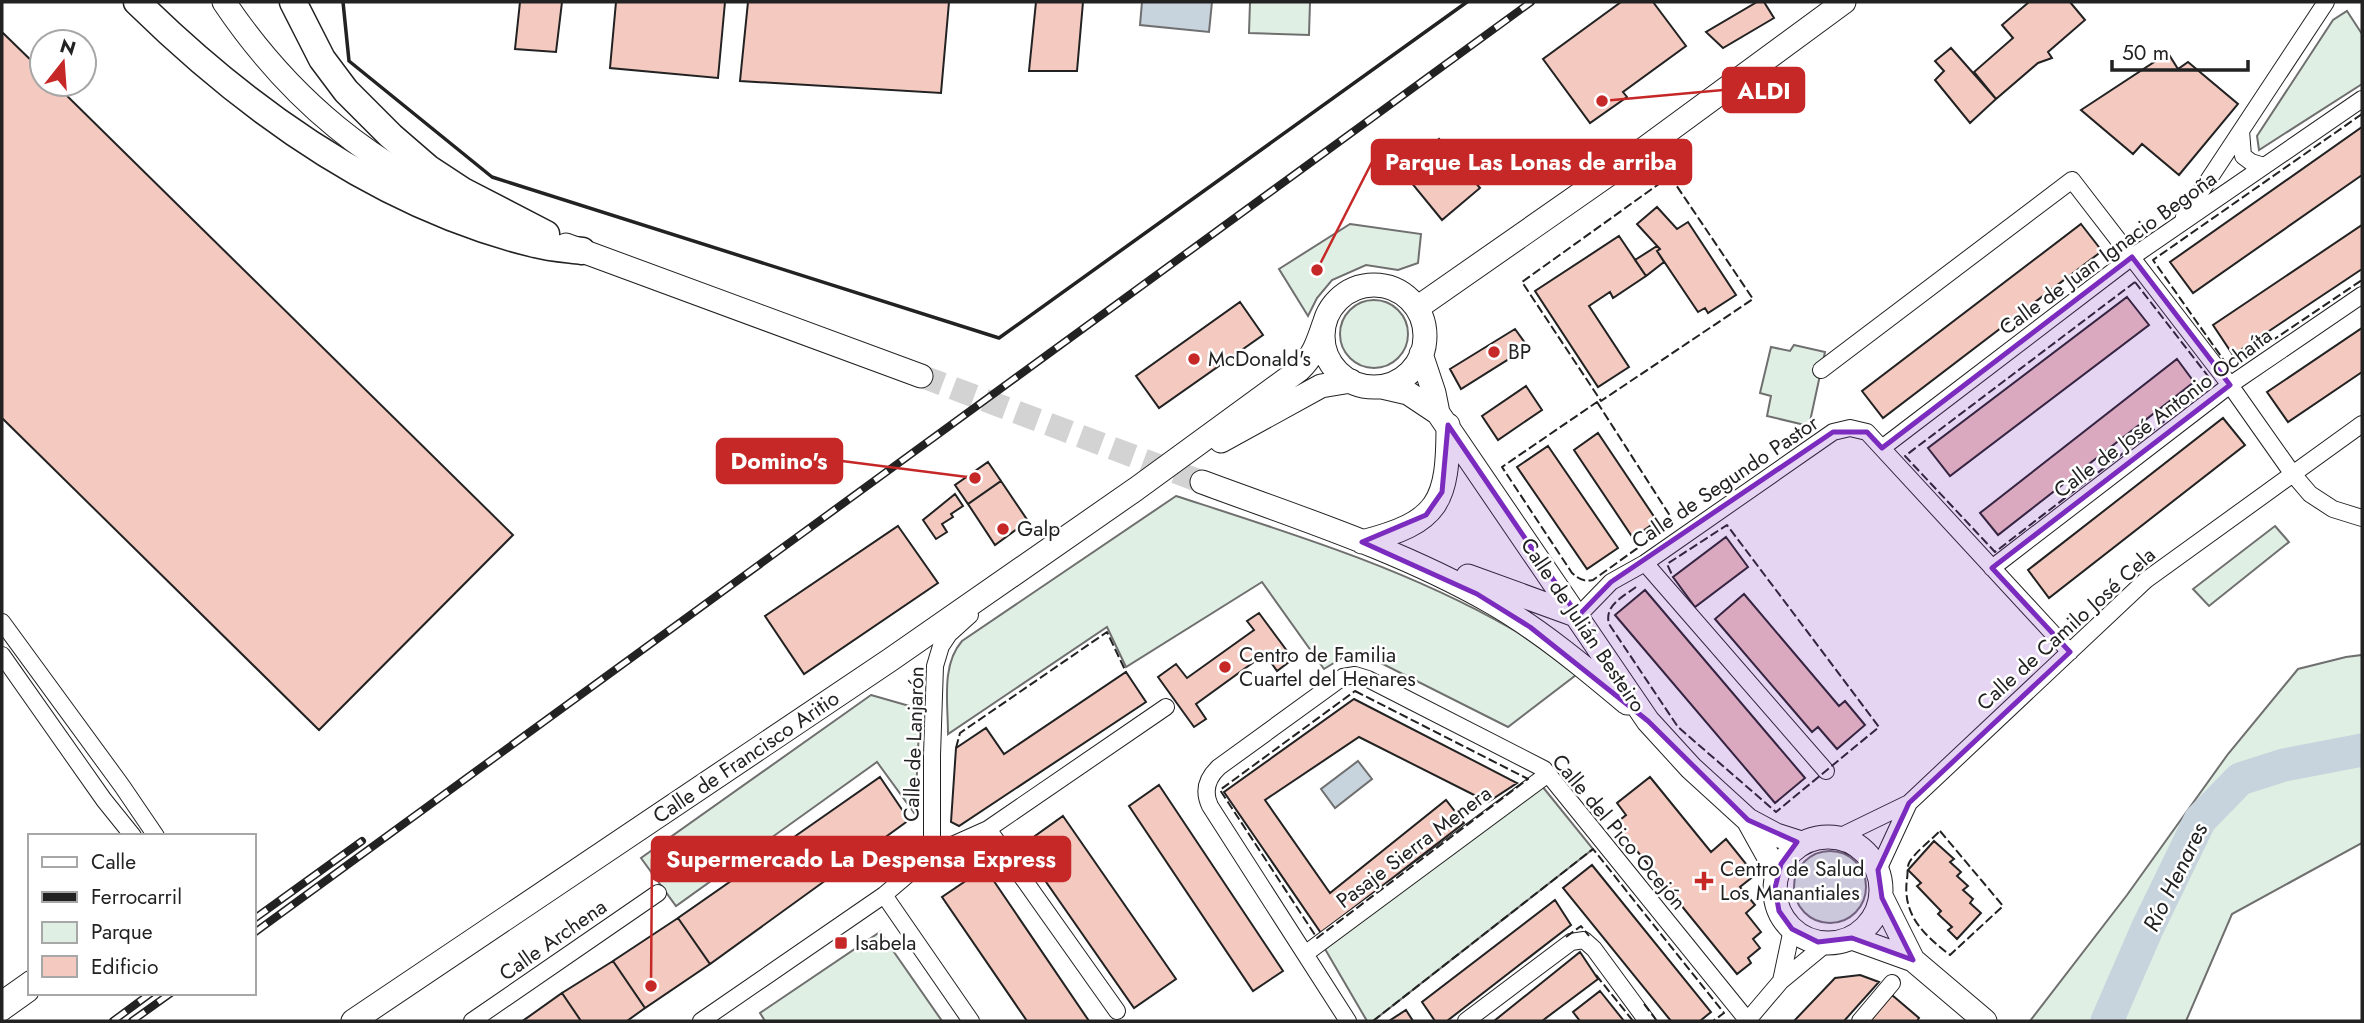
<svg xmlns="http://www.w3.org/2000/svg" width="2364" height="1023" font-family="Jost,sans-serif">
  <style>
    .green { fill: #e0efe3; stroke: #6f6f6f; stroke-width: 2 }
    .water { fill: #c7d3dd; stroke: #6f6f6f; stroke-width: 2 }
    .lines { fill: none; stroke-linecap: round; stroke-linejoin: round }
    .river { stroke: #c7d3dd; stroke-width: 33 }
    .building { fill: #f3c9c0; stroke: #222; stroke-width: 2 }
    .secondary-tunnel { stroke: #d3d3d3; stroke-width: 23; stroke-dasharray: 23 11; stroke-linecap: butt }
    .street-casing { stroke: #222; stroke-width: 18 }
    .secondary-casing { stroke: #222; stroke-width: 25 }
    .primary-casing { stroke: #222; stroke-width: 29 }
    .street { stroke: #fff; stroke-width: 16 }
    .secondary { stroke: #fff; stroke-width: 23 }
    .primary { stroke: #fff; stroke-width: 26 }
    .rail-casing { stroke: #222; stroke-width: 8 }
    .rail { stroke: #fff; stroke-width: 5; stroke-dasharray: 16; stroke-linecap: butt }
    .fence { stroke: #222; stroke-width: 2; stroke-dasharray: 9 3.5; stroke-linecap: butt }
    .wall { stroke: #222; stroke-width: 3.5 }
    .marked { fill: #7b2cbf; fill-opacity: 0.2; stroke: #7b2cbf; stroke-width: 5; stroke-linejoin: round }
    .poi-dot { fill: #c62828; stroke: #fff; stroke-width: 2.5 }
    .labels { text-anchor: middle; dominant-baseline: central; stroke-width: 5; stroke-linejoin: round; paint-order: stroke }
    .street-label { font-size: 21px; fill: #222; stroke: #fff }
    .poi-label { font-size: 21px; fill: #222; stroke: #fff; text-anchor: start }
    .water-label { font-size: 23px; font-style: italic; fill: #222; stroke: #fff }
    .leader { fill: none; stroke: #c62828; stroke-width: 2.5 }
    .callout-dot { fill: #c62828; stroke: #fff; stroke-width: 2.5 }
    .callout { fill: #c62828; stroke: #c62828; stroke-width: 2.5 }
    .callout-label { font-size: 23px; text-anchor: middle; font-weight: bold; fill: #fff }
  </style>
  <rect width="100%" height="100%" fill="#fff"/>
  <path class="green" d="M1250 2H1310L1309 35 1249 33Z
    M2347 11 2362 34V84L2259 150 2257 136 2333 20Z
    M1350 224 1421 234 1418 263 1398 270 1366 265 1332 280 1317 298 1308 316 1279 269Z
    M1340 334a34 34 0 1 1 68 0a34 34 0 1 1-68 0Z
    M1794 345 1825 352 1809 426 1767 416 1771 396 1760 393 1771 347 1790 351Z
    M1176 496C1290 533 1405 568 1510 628 1533 641 1554 659 1576 675L1508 727 1369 657 1342 658 1324 669 1262 582 1126 667 1107 627 948 734C948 703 941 665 962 641Z
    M2275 526 2289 542 2209 606 2193 589Z
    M2362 655V843L2232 914 2186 1021H2030L2127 895 2228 754 2298 669 2346 657Z
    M871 695 920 709 915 814 877 762 676 906 641 858Z
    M1542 786 1593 849 1373 1021H1367L1325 949Z
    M1794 887a36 36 0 1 1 72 0a36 36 0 1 1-72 0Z
    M880 932 942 1021H765L760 1013Z"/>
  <path class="water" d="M1142 2H1212L1209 32 1140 25Z
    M1358 761 1372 779 1335 808 1321 789Z"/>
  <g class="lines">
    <path class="river" d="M2107 1021 2147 929 2200 820 2240 779 2284 765 2362 750"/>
  </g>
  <path class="building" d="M520 2H562L556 52 515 49Z
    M616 2H725L718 78 610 68Z
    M748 2H949L941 93 740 81Z
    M1036 2H1083L1077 71H1029Z
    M1621 2H1653L1686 46 1623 92 1627 97 1590 123 1543 59Z
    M1757 2H1764L1774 18 1723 48 1706 32Z
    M2029 2H2070L2085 20 2048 52 2052 58 2038 63 1996 99 1974 72 2013 38 2002 25Z
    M2 32 42 71V84H55L513 535 319 730 2 418Z
    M1951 48 1996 99 1970 123 1935 80 1944 71 1935 61Z
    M2168 53 2178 69 2188 62 2238 104 2179 175 2142 144 2133 154 2081 110Z
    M2362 127V175L2193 293 2170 262Z
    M1439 139 1480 188 1442 220 1401 170Z
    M1657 207 1677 229 1688 222 1736 295 1708 313 1705 308 1698 312 1657 251 1660 249 1637 224Z
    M2081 224 2102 251 1883 418 1862 391Z
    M2362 225V269L2233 355 2213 325Z
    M1619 236 1646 276 1613 298 1610 292 1589 306 1629 367 1598 387 1535 291Z
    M1657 246 1660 249 1657 251 1664 262 1646 276 1635 260Z
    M2127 297 2149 325 1950 476 1928 448Z
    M1240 302 1263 335 1159 408 1136 376Z
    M2362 328V372L2288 422 2267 392Z
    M1515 329 1528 347 1461 389 1450 369Z
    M2177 359 2194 382 1998 535 1980 513Z
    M1526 386 1542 410 1498 440 1482 416Z
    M2223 418 2245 445 2049 598 2028 570Z
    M1598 433 1657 521 1633 538 1574 450Z
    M1548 446 1618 548 1587 569 1517 467Z
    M988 462 1001 481 968 504 955 485Z
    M1001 481 1028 521 995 545 968 504Z
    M955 494 963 506 951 514 953 517 942 524 947 532 936 539 923 520Z
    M898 526 938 583 804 674 765 616Z
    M1726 537 1748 567 1695 607 1673 577Z
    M1645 590 1805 778 1775 803 1615 615Z
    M1744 594 1839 706 1845 701 1865 725 1837 749 1818 727 1812 732 1715 619Z
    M1259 613 1293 659 1277 671 1265 654 1196 704 1206 719 1194 727 1158 677 1176 664 1187 678 1254 630 1247 621Z
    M1126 672 1146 702 959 826 951 822 956 748 986 728 1004 754Z
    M1354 699 1517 783 1488 802 1359 737 1265 800 1330 893 1446 800 1464 823 1321 933 1224 792Z
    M880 777 909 820 710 964 678 918Z
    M1650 777 1711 852 1726 839 1755 875 1740 887 1755 905 1746 913 1761 932 1753 939 1760 948 1748 958 1751 963 1737 974 1615 824 1626 815 1617 803Z
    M1159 785 1283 971 1253 991 1129 806Z
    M1063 816 1176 979 1134 1008 1021 846Z
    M1934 841 1954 859 1950 862 1961 872 1957 876 1968 886 1963 890 1973 899 1970 903 1981 913 1957 939 1948 930 1952 927 1938 914 1941 911 1917 886 1921 883 1908 870Z
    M1592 865 1711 1012 1700 1021H1671L1563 888Z
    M985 868 1089 1021H1027L942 897Z
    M1555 900 1571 925 1447 1021H1435L1422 1002Z
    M678 918 710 964 645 1008 613 961Z
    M1580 952 1598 979 1542 1021H1494Z
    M613 961 645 1008 627 1021H581L562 993Z
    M1860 975 1879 982 1844 1021H1794L1835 978Z
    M1600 991 1624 1021H1580L1573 1012Z
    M562 993 581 1021H525L524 1020Z
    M1892 995 1919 1018 1917 1021H1869Z
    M1406 1010 1413 1021H1389Z"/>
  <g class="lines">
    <path class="secondary-tunnel" d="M921 376 1202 482"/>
    <g class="street-casing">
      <path id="street" d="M2241 131 2243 156 2251 162 2264 166
        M2184 217 2326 2
        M1821 370 2072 180 2230 385 2292 473 2310 494 2333 509 2362 518
        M1882 448 2132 257 2362 99
        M1645 563 1826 771
        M1992 568 2230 385 2362 295
        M1578 616 1611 582 1645 563 1833 432 1850 428 1867 432 2070 652
        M2 622 122 786 156 836
        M2 655 104 800 133 836
        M988 829 1117 1011
        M1839 837 1909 803 2146 580 2362 424
        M932 854 988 829 1166 707
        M1878 870 1909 803
        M884 895 971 1021
        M1305 954 1548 774
        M1781 981 1792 929
        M2 999 30 979
        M2 1013 30 993
        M472 1021 658 893
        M701 1021 884 895 932 854V755L935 666 941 646 949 634 970 615
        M1348 1021 1210 806C1203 791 1207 778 1219 767L1343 677 1355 675 1368 679 1544 769 1748 1021
        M1466 1021 1571 942 1584 940 1594 949 1647 1021
        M1747 1021 1781 981 1827 943
        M1860 1021 1892 983"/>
    </g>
    <g class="secondary-casing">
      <path id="secondary" d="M224 2C290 100 373 168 482 213
        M566 245 921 376
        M1323 336a51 51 0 1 1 102 0a51 51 0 1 1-102 0Z
        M1417 308 1622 165 1844 2
        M1421 354 1434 393 1438 413
        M1382 387 1408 393 1438 413 1648 721 1691 768 1748 820 1776 835 1801 843
        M1221 441 1321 386 1351 381
        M1202 482C1299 518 1400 550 1491 602 1540 630 1584 667 1627 703
        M1362 542C1440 522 1448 502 1448 425
        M1468 576 1578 616
        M1748 820 1768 856 1776 877
        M1775 890a53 53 0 1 1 106 0a53 53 0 1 1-106 0Z
        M1882 898 1913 960
        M1852 938 1913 960 1985 1021
        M353 1021 890 660 1136 489 1299 370C1313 357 1318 342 1324 324"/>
    </g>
    <g class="primary-casing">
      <path id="primary" d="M137 2C247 110 382 207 535 244 550 248 566 249 582 251
        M293 2 322 59 346 91 391 136 428 168 463 191 546 234"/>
    </g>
    <use href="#street" class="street"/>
    <use href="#secondary" class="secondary"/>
    <use href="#primary" class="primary"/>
    <g class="rail-casing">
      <path id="rail" d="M254 919 362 841
        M254 933 1531 2
        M113 1021 151 993
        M132 1021 171 993"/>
    </g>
    <use href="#rail" class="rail"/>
    <path class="fence" d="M2362 114 2153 260 2230 369 2362 280
      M1670 176 1753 299 1601 401 1522 282Z
      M2135 282 2211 380 2209 387 1995 552 1905 456Z
      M1597 402 1674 522 1593 580C1583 582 1579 579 1572 573L1502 467Z
      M1636 587C1623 597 1604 605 1609 624L1678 727 1776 812 1879 727 1727 525 1667 564 1673 577
      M1355 691 1528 779 1317 938 1220 790Z
      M956 748 960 733 1107 632 1126 672
      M1940 831 2003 906 1950 955C1924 935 1902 915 1907 879 1908 874 1907 867 1909 863 1913 854 1932 839 1940 831Z
      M1566 937 1581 926 1589 936
      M1596 975 1633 1021
      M1644 1004 1657 1021
      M1373 1021 1593 849 1724 1013 1713 1021"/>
    <path class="wall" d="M343 2 349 61 492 177 999 338 1467 2"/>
  </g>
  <path class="marked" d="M2132 257 2230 385 1992 568 2070 652 1909 803 1878 870 1882 898 1913 960 1852 938 1818 942 1792 929 1779 911 1775 888 1781 864 1797 842 1748 820 1648 721 1530 627 1477 594 1362 542 1426 515 1442 492 1448 425 1578 616 1611 582 1833 432H1867L1882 448Z"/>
  <g class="poi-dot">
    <circle cx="1494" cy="352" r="7"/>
    <circle cx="1194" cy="359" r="7"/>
    <circle cx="1003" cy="529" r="7"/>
    <circle cx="1225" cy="667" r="7"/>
    <path d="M1700.5 870.5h7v7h7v7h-7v7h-7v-7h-7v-7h7z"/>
    <rect x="834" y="936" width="14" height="14" rx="3.5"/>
  </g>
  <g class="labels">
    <g class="street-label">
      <text transform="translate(2108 253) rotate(-36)">Calle de Juan Ignacio Begoña</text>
      <text transform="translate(2163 413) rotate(-37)">Calle de José Antonio Ochaíta</text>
      <text transform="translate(1725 482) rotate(-34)">Calle de Segundo Pastor</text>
      <text transform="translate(1583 625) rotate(56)">Calle de Julián Besteiro</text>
      <text transform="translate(2066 629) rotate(-42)">Calle de Camilo José Cela</text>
      <text transform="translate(914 744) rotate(-88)">Calle de Lanjarón</text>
      <text transform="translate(746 757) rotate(-34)">Calle de Francisco Aritio</text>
      <text transform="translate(1619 832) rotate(50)">Calle del Pico Ocejón</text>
      <text transform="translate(1414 847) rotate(-37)">Pasaje Sierra Menera</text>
      <text transform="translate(553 940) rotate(-35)">Calle Archena</text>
    </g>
    <g class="poi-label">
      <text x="1508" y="352">BP</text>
      <text x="1208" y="359">McDonald's</text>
      <text x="1017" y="529">Galp</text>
      <text x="1239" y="655">Centro de Familia<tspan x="1239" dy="24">Cuartel del Henares</tspan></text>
      <text x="1720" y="869">Centro de Salud<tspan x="1720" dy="24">Los Manantiales</tspan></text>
      <text x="855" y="943">Isabela</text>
    </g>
    <g class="water-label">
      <text transform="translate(2175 877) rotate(-64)">Río Henares</text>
    </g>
  </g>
  <path class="leader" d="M1602 101L1723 90M1317 270L1372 162M975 478L842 461M651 986L652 859"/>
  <g class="callout-dot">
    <circle cx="1602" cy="101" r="7"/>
    <circle cx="1317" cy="270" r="7"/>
    <circle cx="975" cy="478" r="7"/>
    <circle cx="651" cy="986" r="7"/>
  </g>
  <g class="callout">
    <rect x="1723" y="68" width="81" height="44" rx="7"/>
    <rect x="1372" y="140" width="319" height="44" rx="7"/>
    <rect x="717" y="439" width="125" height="44" rx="7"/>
    <rect x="652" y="837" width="418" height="44" rx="7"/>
  </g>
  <g class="callout-label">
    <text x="1764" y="99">ALDI</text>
    <text x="1531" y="170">Parque Las Lonas de arriba</text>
    <text x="779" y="469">Domino's</text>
    <text x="861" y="867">Supermercado La Despensa Express</text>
  </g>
  <rect width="2364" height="1023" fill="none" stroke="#222222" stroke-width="7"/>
  <rect x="28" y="834" width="228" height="161" fill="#ffffff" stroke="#a7a7a7" stroke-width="2"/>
  <rect x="42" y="857" width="35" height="10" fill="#ffffff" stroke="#a7a7a7" stroke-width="2"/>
  <text x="91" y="869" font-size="21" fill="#222222">Calle</text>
  <rect x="42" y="892" width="35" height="10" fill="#222222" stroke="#a7a7a7" stroke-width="2"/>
  <text x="91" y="904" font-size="21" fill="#222222">Ferrocarril</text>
  <rect x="42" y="922" width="35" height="21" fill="#e0efe3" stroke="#a7a7a7" stroke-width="2"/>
  <text x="91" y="939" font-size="21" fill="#222222">Parque</text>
  <rect x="42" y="956" width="35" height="21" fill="#f3c9c0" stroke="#a7a7a7" stroke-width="2"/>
  <text x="91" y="974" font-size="21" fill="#222222">Edificio</text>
  <g transform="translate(63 63) rotate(17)"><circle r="33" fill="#ffffff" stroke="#a7a7a7" stroke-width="2"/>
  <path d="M0-5L12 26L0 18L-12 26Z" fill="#c62828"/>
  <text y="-10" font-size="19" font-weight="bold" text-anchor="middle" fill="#222222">N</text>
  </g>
  <path d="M2112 60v10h136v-10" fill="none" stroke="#222222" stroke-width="3.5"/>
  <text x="2122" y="60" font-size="21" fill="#222222" stroke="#ffffff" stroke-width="5" paint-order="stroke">50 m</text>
</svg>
